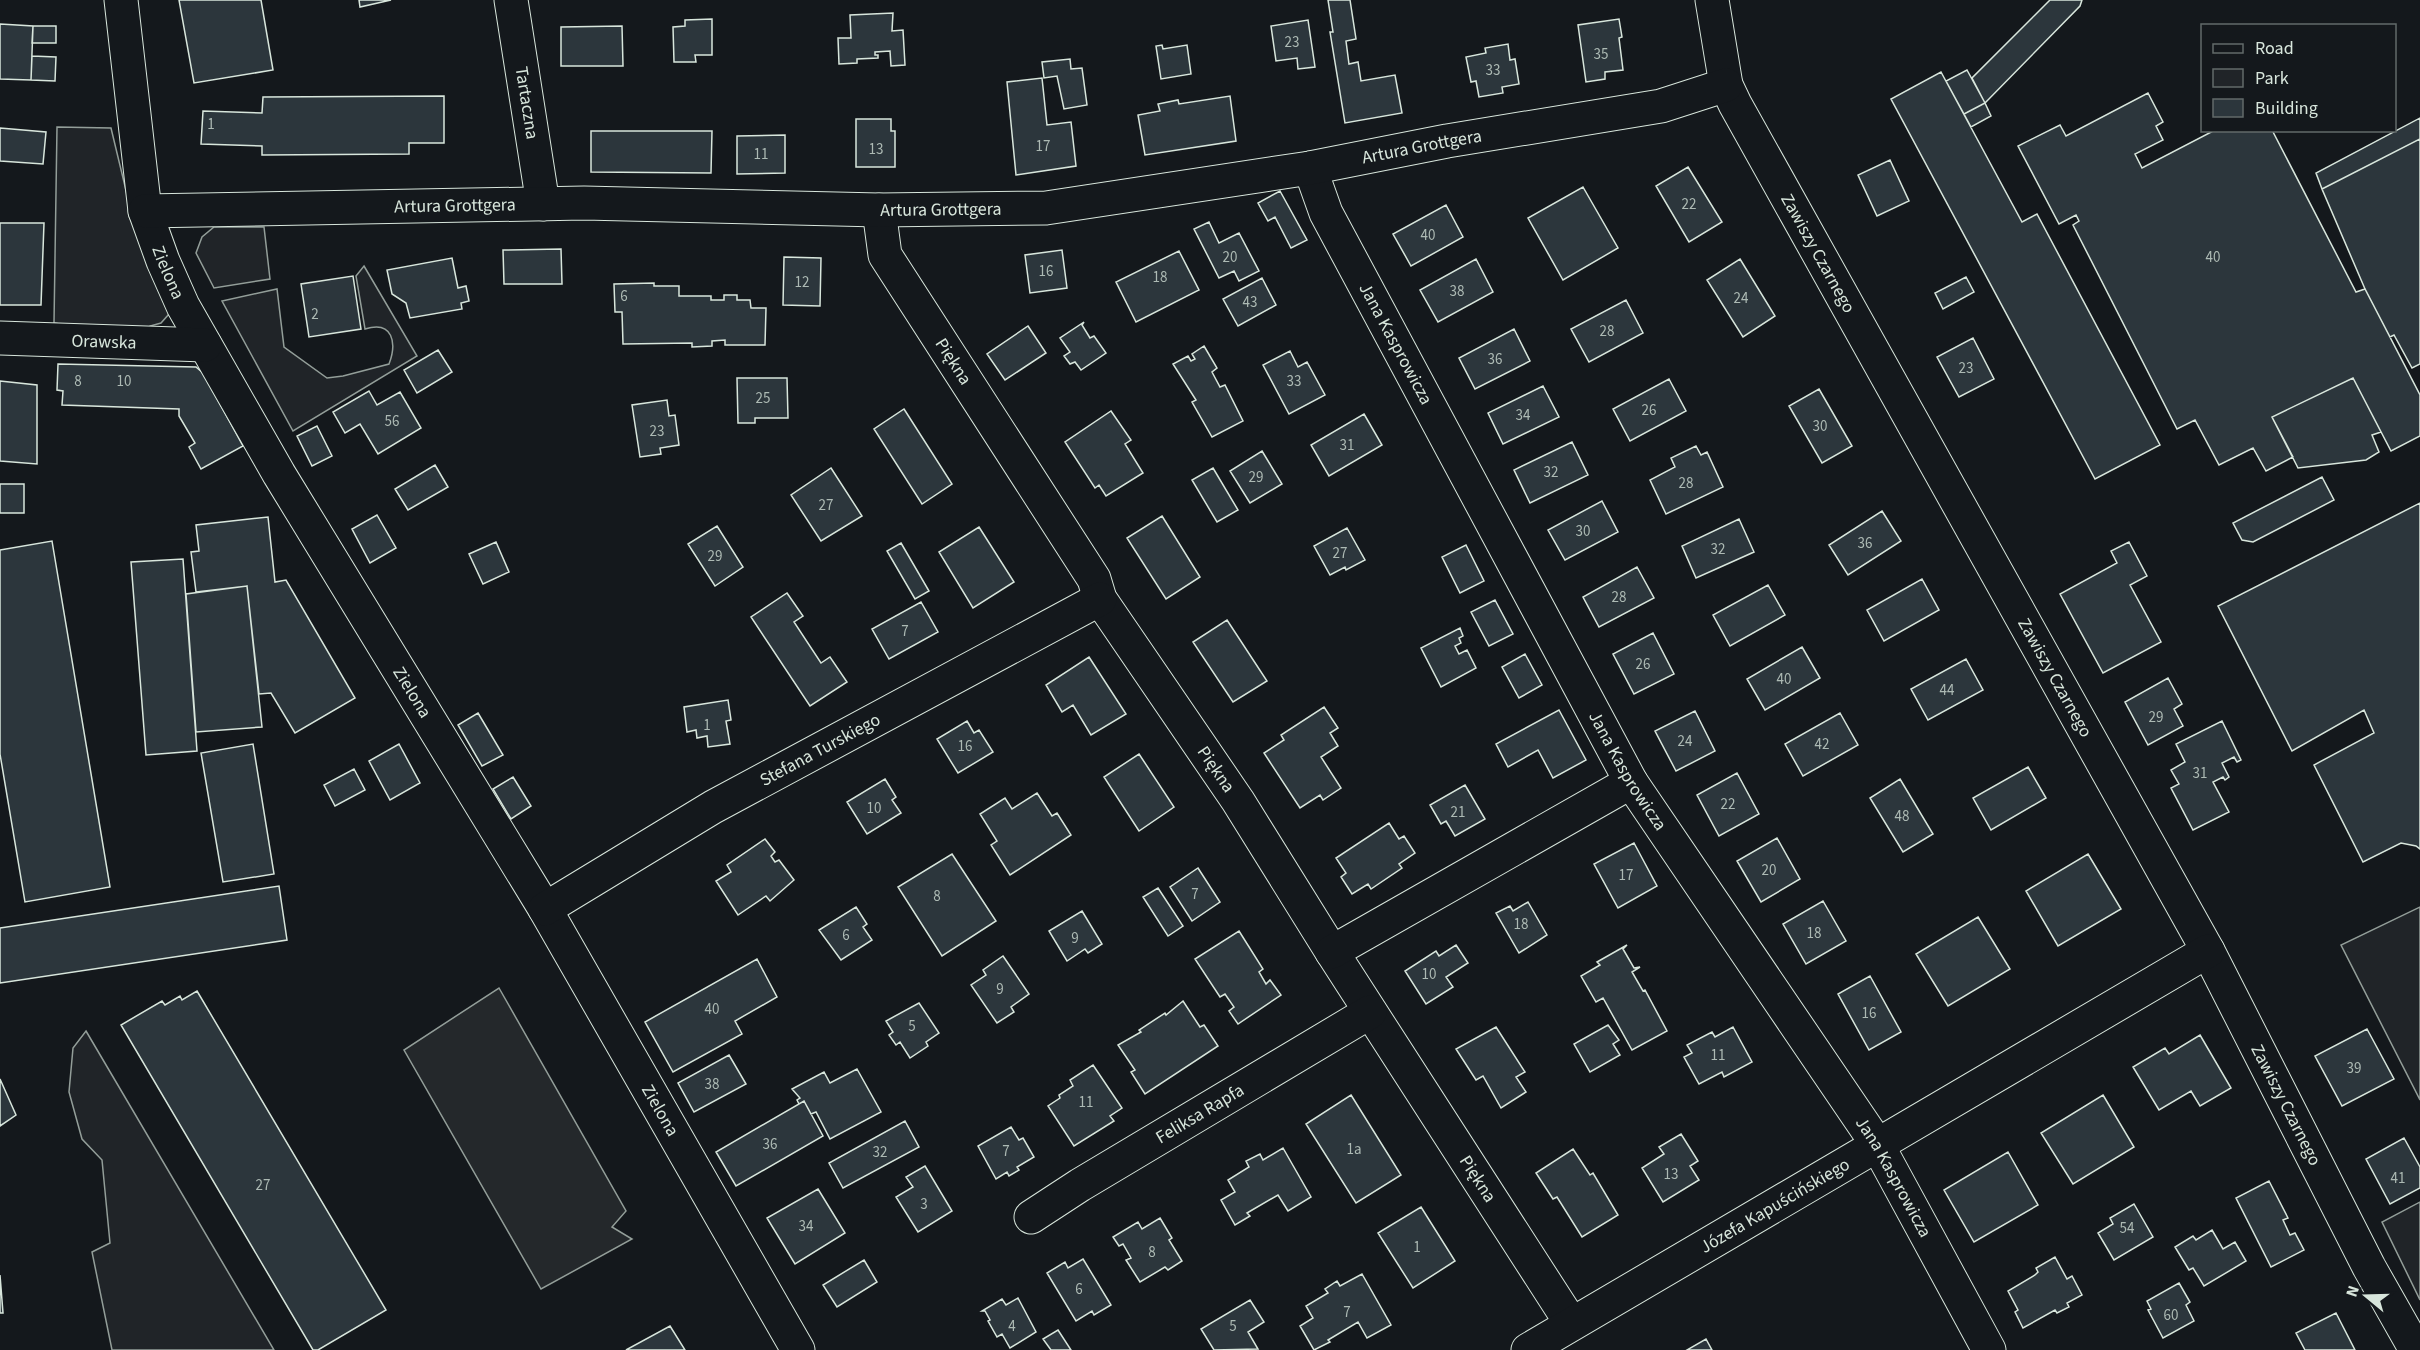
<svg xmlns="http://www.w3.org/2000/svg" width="2420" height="1350" font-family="'Source Sans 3',sans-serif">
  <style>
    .green { fill: #202428; stroke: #939e99; stroke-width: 1.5 }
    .parking { fill: #24282b; stroke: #939e99; stroke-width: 1.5 }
    .building { fill: #2c363c; stroke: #d8e6dc; stroke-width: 1.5 }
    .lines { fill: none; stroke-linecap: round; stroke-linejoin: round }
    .minor-casing { stroke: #d8e6dc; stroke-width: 35 }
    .minor { stroke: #14181c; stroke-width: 33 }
    .labels { text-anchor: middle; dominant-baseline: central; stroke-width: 4.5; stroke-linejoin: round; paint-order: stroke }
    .number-label { font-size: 15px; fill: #adbab4 }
    .street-label { font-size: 18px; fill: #d8e6dc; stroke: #14181c }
  </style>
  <rect width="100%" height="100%" fill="#14181c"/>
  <path class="green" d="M57 127 111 128 136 232 169 314 161 323 150 326 149 333 102 331 54 323Z
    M214 227H264L270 279 214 288 196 253 202 237Z
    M364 266 417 356 293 431 222 301 277 289 284 347 327 378 343 376 389 364C397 343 393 320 365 329L356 276Z
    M2420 907V1100L2341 945Z
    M86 1031 274 1350H112L92 1252 110 1243 102 1160 82 1139 69 1092 73 1048Z
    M2420 1202V1300L2382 1222Z"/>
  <path class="parking" d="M499 988 626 1211 612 1227 632 1239 541 1289 404 1050Z"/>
  <path class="building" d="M179 0H261L273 70 194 83Z
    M359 0H391L360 7Z
    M1328 0H1350L1356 39 1346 41 1349 64 1358 62 1361 81 1395 75 1402 113 1345 123 1330 32H1333Z
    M2050 0H2082L2080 6 1985 103 1972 78Z
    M893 13 892 31 903 30 905 65 891 66 890 51 875 52V55H878V58L857 59V63L839 64 838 38H851L850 15Z
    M712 19V55H695L696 62H674L673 27 685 26V20Z
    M1619 19 1622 37 1619 38 1623 70 1605 72V79L1586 82 1578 25Z
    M1308 20 1315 67 1298 69 1297 58 1276 61 1271 26Z
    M0 24 33 26 31 80 0 79Z
    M33 26H56V43H32Z
    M622 26 623 66H561V27Z
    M1508 44 1510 60 1515 59 1519 84 1502 87 1503 93 1479 97 1476 81 1471 82 1466 57 1486 53 1485 48Z
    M1162 45 1163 49 1187 45 1191 74 1161 79 1156 46Z
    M32 56 56 57 55 81 31 80Z
    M1070 59 1071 69 1082 68 1087 105 1064 109 1057 76 1044 78 1042 62Z
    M1967 70 1985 103 1964 114 1946 81Z
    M1941 72 2022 222 2037 214 2160 445 2095 479 1891 99Z
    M1042 78 1047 125 1071 122 1076 166 1016 175 1007 82Z
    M2148 93 2163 122 2156 126 2163 140 2135 154 2142 168 2215 130H2272L2356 292 2365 289 2420 395V436L2391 451 2353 378 2272 417 2293 457 2266 471 2253 448 2219 465 2195 420 2177 429 2073 225 2079 221 2076 215 2059 224 2018 146 2060 125 2066 136Z
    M444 96V143H409V154L262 155V146L201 144 203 111 262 113 263 97Z
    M1230 96 1236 141 1145 155 1138 115 1160 111 1158 104 1178 100 1179 104Z
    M1985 103 1991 116 1971 127 1964 114Z
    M2420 118V139L2322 189 2316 173Z
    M856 119H891V131H895V167H856Z
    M0 128 46 132 43 164 0 161Z
    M591 131H712L711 173 591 172Z
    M785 135V173L737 174V136Z
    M2420 139V364L2412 368 2394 335 2390 337 2365 289 2322 189Z
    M1890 160 1909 201 1877 216 1858 175Z
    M1688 167 1722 222 1689 242 1656 186Z
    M1583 187 1618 248 1563 280 1528 218Z
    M1280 191 1307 240 1291 248 1275 217 1268 221 1258 203Z
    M1446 205 1463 237 1411 266 1393 234Z
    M1209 222 1219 243 1239 233 1259 271 1239 281 1234 271 1219 278 1194 229Z
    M0 223H44L41 305H0Z
    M561 249 562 284H504L503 250Z
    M1062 250 1067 288 1030 293 1025 255Z
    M1179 251 1199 290 1136 322 1116 282Z
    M784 257 821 258 820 306 783 305Z
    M452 258 458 288 466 286 469 301 461 303 462 309 410 318 406 303 392 294 387 270Z
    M1476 259 1493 292 1438 322 1420 290Z
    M1740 259 1775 316 1743 337 1707 280Z
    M353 276 361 329 309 337 301 284Z
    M1966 277 1974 292 1943 309 1935 293Z
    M1262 278 1276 305 1238 326 1223 299Z
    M654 283V286H679V296H711V300H724V295H737V300H750L751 308H766L765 345H725V340L712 341V346L692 347V343L623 344 622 312H615L614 284Z
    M1626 300 1643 333 1589 362 1571 329Z
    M1084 322 1082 325 1090 338 1094 336 1106 353 1081 370 1075 362 1070 364 1064 356 1070 352 1060 338Z
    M1028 326 1046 353 1005 380 987 354Z
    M1514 329 1530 361 1475 389 1459 358Z
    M1973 338 1994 379 1959 397 1937 357Z
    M1204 346 1217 368 1212 372 1220 387 1225 385 1243 421 1212 437 1192 402 1196 400 1173 364 1188 356 1191 361 1195 359 1192 354Z
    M438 350 452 372 417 393 404 370Z
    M1290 351 1298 367 1307 362 1325 395 1289 414 1263 365Z
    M58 364 196 367 203 373 243 446 201 469 189 447 195 443 179 416V409L62 405 63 391 57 390Z
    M737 378H787L788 418H755V423H738Z
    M2353 378 2381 432 2372 435 2379 452 2366 460 2298 468 2272 417Z
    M1669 379 1686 411 1630 441 1613 409Z
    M0 381 37 385V464L0 461Z
    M1543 386 1559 417 1503 444 1488 413Z
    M1819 389 1852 446 1822 463 1789 406Z
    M369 391 377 405 400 392 421 428 378 454 360 424 345 433 333 412Z
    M667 400 669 416 675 415 679 445 660 448 661 454 640 457 632 405Z
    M904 409 952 484 922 504 874 429Z
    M1111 411 1131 440 1125 444 1143 473 1106 496 1099 485 1095 488 1065 442Z
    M1364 414 1382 445 1329 476 1311 445Z
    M317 426 332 456 312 466 297 436Z
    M1572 442 1588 475 1530 503 1514 470Z
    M1696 446 1701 455 1707 452 1723 487 1666 514 1650 480 1675 467 1671 458Z
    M1262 451 1282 484 1250 503 1230 471Z
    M435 465 448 487 408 510 395 489Z
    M831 468 862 516 821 541 791 495Z
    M1213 468 1238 510 1217 522 1192 480Z
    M2322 477 2334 500 2253 542 2242 540 2233 523Z
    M0 484H24V513H0Z
    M1602 501 1618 532 1565 560 1548 530Z
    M2420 503V849L2416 846 2401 843 2363 862 2314 765 2374 733 2364 710 2292 751 2218 606Z
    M1882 511 1901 541 1848 575 1829 545Z
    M377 515 396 548 370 563 352 529Z
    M1162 516 1200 577 1166 599 1127 538Z
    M268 517 275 582 286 580 355 698 295 733 271 693 259 694 247 586 196 592 191 552 199 551 196 525Z
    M1739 519 1754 552 1696 578 1682 546Z
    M717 526 743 567 715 586 688 544Z
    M979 527 1014 582 973 608 939 552Z
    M1347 528 1365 560 1346 570 1345 567 1330 575 1314 546Z
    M52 541 110 887 25 902 0 754V550Z
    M496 542 509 572 483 584 469 554Z
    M2129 542 2147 576 2130 585 2161 642 2103 673 2060 594 2117 563 2111 551Z
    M901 543 929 591 915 599 887 551Z
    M1466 545 1484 581 1460 593 1442 557Z
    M183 559 197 751 146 755 131 562Z
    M1637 567 1654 598 1599 627 1583 597Z
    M1922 579 1939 610 1884 641 1867 610Z
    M1768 585 1785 615 1730 646 1713 615Z
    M247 586 262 727 196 732 186 594Z
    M787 593 803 616 794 622 821 663 830 657 847 682 810 706 751 617Z
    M1495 600 1513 634 1489 646 1471 612Z
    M921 602 938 632 889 659 872 629Z
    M1227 620 1267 681 1233 702 1193 642Z
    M1460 628 1463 636 1459 638 1461 643 1455 646 1459 654 1467 650 1476 668 1441 687 1421 648Z
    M1653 633 1674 674 1634 694 1613 654Z
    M1802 647 1820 678 1765 710 1747 679Z
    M1525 654 1542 685 1519 698 1502 667Z
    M1089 657 1126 714 1091 735 1073 705 1062 712 1046 685Z
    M1966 659 1983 690 1928 720 1911 689Z
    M2168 678 2182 704 2174 709 2183 726 2148 745 2125 702Z
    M728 700 731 720 726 721 730 744 708 747 707 736 697 738 696 730 687 732 684 707Z
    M1324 707 1338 728 1330 733 1338 746 1321 757 1341 788 1323 800 1320 795 1300 808 1264 753 1284 740 1281 735Z
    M1559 710 1586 760 1553 778 1538 750 1508 767 1496 744Z
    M1695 711 1715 751 1676 771 1655 731Z
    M478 713 503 755 482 766 458 725Z
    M1840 713 1858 745 1803 776 1785 744Z
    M967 721 974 733 979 730 993 752 958 773 937 739Z
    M2222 721 2241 760 2237 762 2234 757 2222 763 2229 777 2225 780 2223 777 2213 782 2229 812 2193 830 2171 788 2179 784 2171 770 2185 762 2176 744Z
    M253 744 274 874 223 882 201 753Z
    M399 744 420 783 390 800 369 761Z
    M1139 754 1174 807 1139 831 1104 777Z
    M2028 767 2046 798 1991 830 1973 798Z
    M354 769 365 790 335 806 324 785Z
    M1737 773 1759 814 1719 836 1697 795Z
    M513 777 531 806 511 819 493 789Z
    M885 779 896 797 892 800 901 813 867 834 847 802Z
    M1900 779 1933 834 1903 852 1870 798Z
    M1465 785 1485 819 1455 836 1446 821 1441 824 1430 805Z
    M1037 793 1052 816 1057 813 1071 835 1010 875 991 845 997 841 980 814 1005 798 1012 809Z
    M1389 823 1399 839 1404 836 1415 853 1399 864 1402 868 1371 889 1368 884 1352 894 1341 877 1346 873 1336 858Z
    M1777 838 1800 879 1761 902 1737 861Z
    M765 839 775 852 771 856 775 862 779 860 794 880 770 901 766 896 738 915 716 881 731 872 727 865Z
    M1634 843 1657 886 1618 908 1594 864Z
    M952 854 996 921 942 956 898 887Z
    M2088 854 2121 909 2058 946 2026 891Z
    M1198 868 1220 902 1192 921 1170 887Z
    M279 886 287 940 0 983V928Z
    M1158 888 1183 926 1168 936 1143 897Z
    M1823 901 1846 941 1806 964 1783 924Z
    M1528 902 1547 935 1519 953 1496 913 1510 906 1513 911Z
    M856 907 867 924 863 927 872 940 841 960 819 930Z
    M1082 911 1102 944 1088 953 1085 949 1067 961 1049 931Z
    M1978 917 2010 969 1948 1006 1916 954Z
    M1239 931 1263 969 1259 972 1266 984 1270 980 1281 995 1238 1024 1229 1011 1234 1007 1225 994 1220 997 1195 959Z
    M1456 945 1468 963 1446 977 1453 987 1426 1004 1405 971 1436 951 1439 956Z
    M1627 945 1623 949 1634 968 1640 967 1632 972 1643 991 1645 990 1667 1031 1632 1050 1603 998 1596 1002 1581 976 1600 965 1597 962Z
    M1003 956 1029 994 1011 1007 1014 1012 997 1023 971 985 986 975 983 970Z
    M757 959 777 997 735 1021 742 1034 673 1072 645 1022Z
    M1870 976 1901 1032 1869 1050 1838 994Z
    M197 991 386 1310 318 1350H313L121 1025 162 1001 165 1005 180 996 182 1000Z
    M1183 1001 1200 1027 1204 1025 1218 1046 1145 1094 1131 1072 1135 1070 1118 1045 1141 1032 1139 1030 1165 1013 1166 1015Z
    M919 1003 939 1033 926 1042 928 1046 910 1058 900 1042 896 1045 889 1035 893 1032 886 1021Z
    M1608 1025 1619 1040 1613 1044 1620 1055 1590 1072 1574 1044Z
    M1496 1027 1525 1072 1516 1077 1526 1092 1501 1108 1483 1076 1476 1080 1456 1049Z
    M1733 1027 1752 1062 1724 1077 1722 1072 1699 1084 1684 1057 1692 1053 1687 1045 1712 1032 1715 1037Z
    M2367 1029 2394 1079 2342 1106 2315 1056Z
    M2200 1035 2231 1088 2200 1106 2191 1091 2159 1110 2133 1067 2165 1048 2169 1054Z
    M729 1055 746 1084 694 1112 678 1083Z
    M1093 1065 1122 1108 1110 1116 1114 1121 1074 1146 1048 1106 1060 1098 1059 1095 1073 1086 1070 1080Z
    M857 1069 881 1112 830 1139 816 1112 811 1114 804 1101 799 1104 797 1100 800 1098 792 1089 824 1072 830 1083Z
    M0 1079 16 1115 0 1126Z
    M1351 1095 1401 1175 1356 1203 1306 1124Z
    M2103 1095 2134 1147 2073 1184 2041 1133Z
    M804 1101 823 1136 736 1186 716 1152Z
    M905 1121 919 1147 843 1188 829 1163Z
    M1011 1127 1019 1140 1023 1138 1034 1157 1017 1167 1019 1170 1009 1176 1007 1172 996 1179 978 1146Z
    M1681 1134 1698 1161 1690 1166 1699 1180 1663 1202 1642 1168 1664 1154 1659 1147Z
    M2404 1138 2420 1167V1188L2390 1204 2366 1159Z
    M1283 1148 1311 1197 1288 1211 1278 1195 1247 1213 1250 1216 1235 1225 1221 1200 1235 1192 1228 1180 1249 1167 1246 1161 1260 1154 1263 1160Z
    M1573 1149 1590 1175 1593 1173 1618 1215 1582 1237 1557 1197 1553 1199 1536 1173Z
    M2008 1152 2038 1205 1974 1242 1944 1190Z
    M925 1166 952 1211 918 1232 896 1197 913 1187 906 1177Z
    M2269 1181 2288 1218 2283 1220 2290 1235 2295 1233 2304 1250 2271 1267 2236 1198Z
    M818 1189 845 1233 795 1264 767 1218Z
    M2134 1204 2153 1237 2114 1260 2098 1233 2113 1224 2110 1218Z
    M1421 1207 1455 1261 1413 1288 1378 1233Z
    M1160 1218 1172 1238 1169 1240 1182 1261 1168 1270 1165 1267 1140 1282 1126 1260 1131 1258 1123 1244 1119 1246 1113 1237 1138 1222 1142 1229Z
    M2212 1230 2223 1249 2235 1242 2246 1261 2204 1286 2193 1268 2189 1270 2175 1247 2193 1236 2196 1240Z
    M2055 1257 2067 1279 2072 1276 2082 1295 2067 1303 2069 1307 2057 1313 2055 1310 2023 1328 2015 1312 2018 1310 2008 1291 2035 1275 2038 1272 2036 1268Z
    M1083 1259 1111 1305 1094 1315 1092 1311 1076 1321 1047 1273 1065 1262 1068 1268Z
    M864 1260 877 1282 837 1307 823 1285Z
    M1362 1274 1391 1325 1367 1338 1358 1322 1328 1340 1330 1342 1314 1350 1300 1326 1313 1318 1306 1306 1328 1293 1325 1289 1337 1281 1340 1286Z
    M0 1275 3 1313H0Z
    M2179 1283 2190 1302 2186 1305 2194 1321 2163 1338 2148 1310 2151 1309 2147 1301Z
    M1018 1298 1036 1332 1010 1348 1002 1334 997 1337 988 1321 990 1320 985 1311H982L1002 1299 1006 1305Z
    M1250 1300 1264 1322 1248 1332 1258 1349 1214 1350 1201 1329Z
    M2336 1313 2355 1350H2305L2296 1333Z
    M670 1326 685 1350H626Z
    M1058 1330 1071 1350H1051L1043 1339Z
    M1706 1339 1712 1350H1687Z"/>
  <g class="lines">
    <g class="minor-casing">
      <g id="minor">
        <path id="s1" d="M121 0 145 211 163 261 183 306 279 474 545 909 798 1350"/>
        <path id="s2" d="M511 0 543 204"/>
        <path id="s3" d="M1712 0 1726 85 1735 104 2208 951 2369 1267 2416 1350"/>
        <path id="s4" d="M1310 168 1326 213 1631 782 1877 1144 1989 1350"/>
        <path id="s5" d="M879 210 885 255 1094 579 1100 599 1238 801 1332 952 1571 1323"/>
        <path id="s6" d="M145 211 584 203 879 210 1046 208 1310 168 1447 141 1661 106 1726 85"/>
        <path id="s7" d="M0 338 205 345"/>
        <path id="s8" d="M545 909 713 807 1100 599"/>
        <path d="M1332 952 1631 782"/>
        <path id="s9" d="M1031 1217 1080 1185 1370 1012"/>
        <path id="s10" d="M1528 1350 2208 951"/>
      </g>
    </g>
    <use href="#minor" class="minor"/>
  </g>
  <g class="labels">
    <g class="number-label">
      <text x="1292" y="42">23</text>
      <text x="1601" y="54">35</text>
      <text x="1493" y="70">33</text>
      <text x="211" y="124">1</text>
      <text x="1043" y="146">17</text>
      <text x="876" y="149">13</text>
      <text x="761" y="154">11</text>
      <text x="1689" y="204">22</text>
      <text x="1428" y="235">40</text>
      <text x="1230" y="257">20</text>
      <text x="2213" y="257">40</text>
      <text x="1046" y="271">16</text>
      <text x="1160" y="277">18</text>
      <text x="802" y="282">12</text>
      <text x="1457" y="291">38</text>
      <text x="624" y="296">6</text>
      <text x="1741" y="298">24</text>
      <text x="1250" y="302">43</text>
      <text x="315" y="314">2</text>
      <text x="1607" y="331">28</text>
      <text x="1495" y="359">36</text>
      <text x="1966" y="368">23</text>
      <text x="78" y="381">8</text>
      <text x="124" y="381">10</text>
      <text x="1294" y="381">33</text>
      <text x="763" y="398">25</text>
      <text x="1649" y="410">26</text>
      <text x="1523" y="415">34</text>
      <text x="392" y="421">56</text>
      <text x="1820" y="426">30</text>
      <text x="657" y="431">23</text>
      <text x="1347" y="445">31</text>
      <text x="1551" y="472">32</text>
      <text x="1256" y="477">29</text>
      <text x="1686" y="483">28</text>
      <text x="826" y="505">27</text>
      <text x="1583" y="531">30</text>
      <text x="1865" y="543">36</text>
      <text x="1718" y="549">32</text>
      <text x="1340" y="553">27</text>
      <text x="715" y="556">29</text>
      <text x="1619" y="597">28</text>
      <text x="905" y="631">7</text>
      <text x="1643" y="664">26</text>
      <text x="1784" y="679">40</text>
      <text x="1947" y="690">44</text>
      <text x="2156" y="717">29</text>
      <text x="707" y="725">1</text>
      <text x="1685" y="741">24</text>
      <text x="1822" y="744">42</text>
      <text x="965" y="746">16</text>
      <text x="2200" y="773">31</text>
      <text x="1728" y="804">22</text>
      <text x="874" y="808">10</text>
      <text x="1458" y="812">21</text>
      <text x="1902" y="816">48</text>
      <text x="1769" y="870">20</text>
      <text x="1626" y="875">17</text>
      <text x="1195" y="894">7</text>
      <text x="937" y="896">8</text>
      <text x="1521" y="924">18</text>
      <text x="1814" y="933">18</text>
      <text x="846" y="935">6</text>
      <text x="1075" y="938">9</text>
      <text x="1429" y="974">10</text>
      <text x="1000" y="989">9</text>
      <text x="712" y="1009">40</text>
      <text x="1869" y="1013">16</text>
      <text x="912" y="1026">5</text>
      <text x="1718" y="1055">11</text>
      <text x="2354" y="1068">39</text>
      <text x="712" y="1084">38</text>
      <text x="1086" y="1102">11</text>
      <text x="770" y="1144">36</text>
      <text x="1354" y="1149">1a</text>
      <text x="1006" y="1151">7</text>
      <text x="880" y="1152">32</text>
      <text x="1671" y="1174">13</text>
      <text x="2398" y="1178">41</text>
      <text x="263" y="1185">27</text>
      <text x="924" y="1204">3</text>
      <text x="806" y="1226">34</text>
      <text x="2127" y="1228">54</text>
      <text x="1417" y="1247">1</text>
      <text x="1152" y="1252">8</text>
      <text x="1079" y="1289">6</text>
      <text x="1347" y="1312">7</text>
      <text x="2171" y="1315">60</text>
      <text x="1012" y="1326">4</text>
      <text x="1233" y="1326">5</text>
    </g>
    <g class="street-label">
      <text stroke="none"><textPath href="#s2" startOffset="104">Tartaczna</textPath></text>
      <text stroke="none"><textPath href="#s6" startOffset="1282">Artura Grottgera</textPath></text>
      <text stroke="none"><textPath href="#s6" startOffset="310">Artura Grottgera</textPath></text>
      <text stroke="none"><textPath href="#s6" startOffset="796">Artura Grottgera</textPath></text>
      <text stroke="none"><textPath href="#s3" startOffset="278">Zawiszy Czarnego</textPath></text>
      <text stroke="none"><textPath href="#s1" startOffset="278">Zielona</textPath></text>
      <text stroke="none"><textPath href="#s7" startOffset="104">Orawska</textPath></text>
      <text stroke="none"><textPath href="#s4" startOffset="196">Jana Kasprowicza</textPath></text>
      <text stroke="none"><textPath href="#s5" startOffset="172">Piękna</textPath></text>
      <text stroke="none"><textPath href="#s3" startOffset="764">Zawiszy Czarnego</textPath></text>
      <text stroke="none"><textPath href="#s1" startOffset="764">Zielona</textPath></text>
      <text stroke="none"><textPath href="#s8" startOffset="318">Stefana Turskiego</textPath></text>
      <text stroke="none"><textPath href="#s5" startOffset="658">Piękna</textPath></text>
      <text stroke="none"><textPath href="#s4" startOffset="682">Jana Kasprowicza</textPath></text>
      <text stroke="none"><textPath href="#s3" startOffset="1250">Zawiszy Czarnego</textPath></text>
      <text stroke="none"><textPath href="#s1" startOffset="1250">Zielona</textPath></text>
      <text stroke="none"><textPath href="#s9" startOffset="198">Feliksa Rapfa</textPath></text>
      <text stroke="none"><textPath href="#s4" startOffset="1168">Jana Kasprowicza</textPath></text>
      <text stroke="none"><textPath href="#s5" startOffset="1144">Piękna</textPath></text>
      <text stroke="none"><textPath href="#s10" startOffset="286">Józefa Kapuścińskiego</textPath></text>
    </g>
  </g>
  <rect x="2201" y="24" width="195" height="108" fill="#14181c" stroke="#626a69" stroke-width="1.5"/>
  <rect x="2213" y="44" width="30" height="9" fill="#14181c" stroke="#626a69" stroke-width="1.5"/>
  <text x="2255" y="54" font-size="18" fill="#d8e6dc">Road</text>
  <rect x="2213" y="69" width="30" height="18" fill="#202428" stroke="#626a69" stroke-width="1.5"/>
  <text x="2255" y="84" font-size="18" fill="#d8e6dc">Park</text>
  <rect x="2213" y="99" width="30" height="18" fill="#2c363c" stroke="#626a69" stroke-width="1.5"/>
  <text x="2255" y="114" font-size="18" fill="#d8e6dc">Building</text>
  <g transform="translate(2366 1296) rotate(289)" stroke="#14181c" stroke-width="4.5" paint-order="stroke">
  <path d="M0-4.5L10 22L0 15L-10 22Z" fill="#d8e6dc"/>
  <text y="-9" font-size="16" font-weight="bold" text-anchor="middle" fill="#d8e6dc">N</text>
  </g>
</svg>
